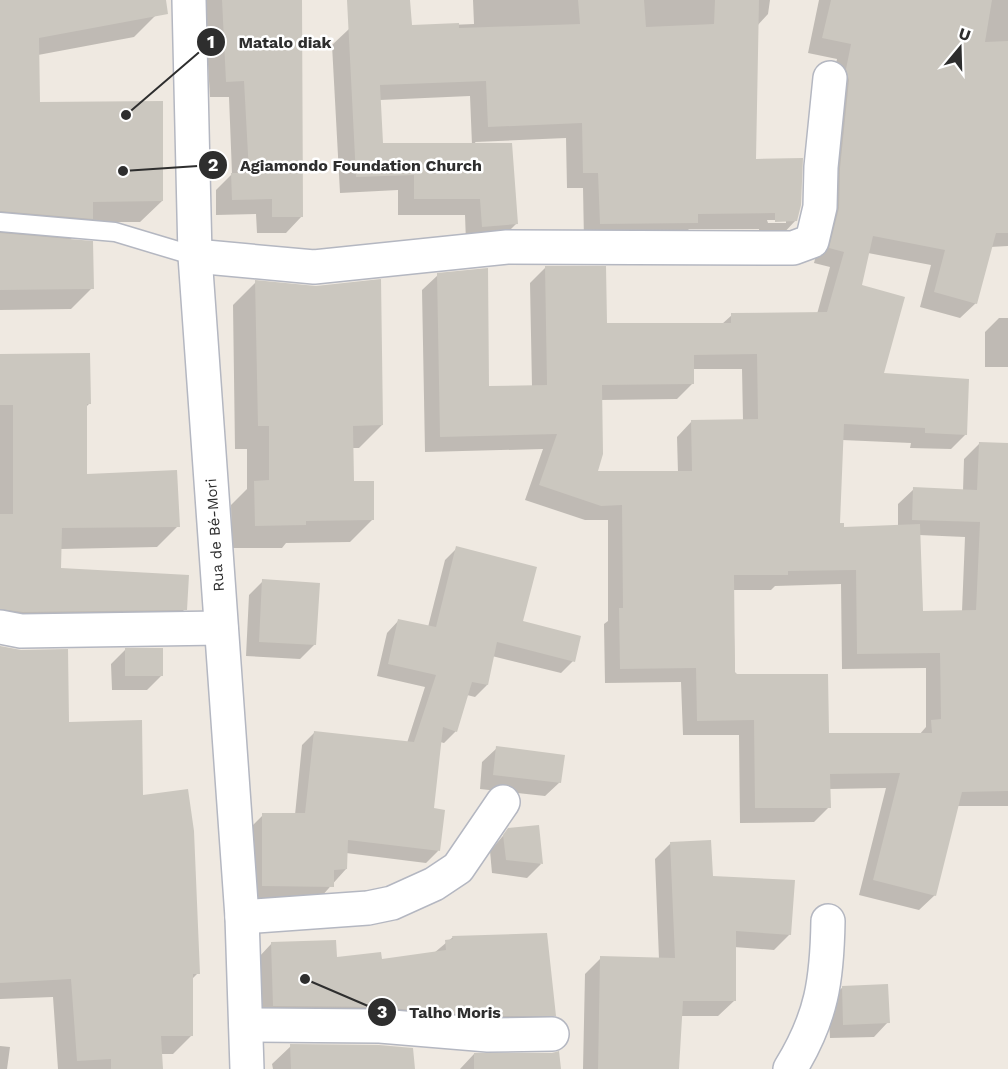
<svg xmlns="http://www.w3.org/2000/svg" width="1008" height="1069" font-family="'Work Sans',sans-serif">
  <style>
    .shadow { fill: #0003; fill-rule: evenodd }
    .building { fill: #cbc7bf; fill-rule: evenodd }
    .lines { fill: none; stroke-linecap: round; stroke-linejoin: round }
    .service-casing { stroke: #b4b7c1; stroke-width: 21 }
    .minor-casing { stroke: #b4b7c1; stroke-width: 36 }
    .tertiary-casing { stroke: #b4b7c1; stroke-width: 36 }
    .service { stroke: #fff; stroke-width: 18 }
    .minor { stroke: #fff; stroke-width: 33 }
    .tertiary { stroke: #fff; stroke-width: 33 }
    .labels { text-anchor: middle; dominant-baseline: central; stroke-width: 5; stroke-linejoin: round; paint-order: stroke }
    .street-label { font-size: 15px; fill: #2e2e2e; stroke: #fff }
    .leader { fill: none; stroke: #2e2e2e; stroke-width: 2 }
    .callout-dot { fill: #2e2e2e; stroke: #fff; stroke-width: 2 }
    .mark-label { font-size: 18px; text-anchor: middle; font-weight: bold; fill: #fff }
    .callout-label { font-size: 16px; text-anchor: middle; font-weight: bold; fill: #2e2e2e; stroke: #fff; stroke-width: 5; stroke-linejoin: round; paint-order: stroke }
  </style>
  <rect width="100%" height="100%" fill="#efe9e1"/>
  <path class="shadow" d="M0 0H152L155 16 134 37 38 55 39 104 162 201 140 222H88L69 241 92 288 71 309 0 310Z
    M204 0H271L302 216 286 233H257L256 214 216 215V190L232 174 229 97H210Z
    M473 0H770L768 14 757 26 755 161 796 220 780 237H759V229H689L680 238 584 240 583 188H567L566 138 475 142 516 224 500 240 466 242 465 215H398V190L340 193 332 45 349 29 474 24ZM470 96 472 145H381L380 100ZM767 220H786V223H768Z
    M819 0H1008V246L990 247 976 303 960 318 920 307 931 265 868 253 860 286 882 375 966 434 951 449 910 448 911 443 842 440 838 525 842 528 898 526V504L914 489 963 491 964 459 979 444 1008 445V806H957L935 895 919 910 859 895 886 788 829 789V807L814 822 740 823 739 735H683L681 682 605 683 604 624 608 621V520H585L525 500 543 449 425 452 422 290 438 275 488 388 532 387 530 283 546 267 606 325 722 324 732 315 817 314 830 267 814 263 824 224 831 85 837 59 808 53ZM692 369H742L743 421H692L677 437 678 473 596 472 601 400 677 399 693 383ZM919 535 965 537 962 611 922 612ZM841 584 842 669 926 668V727L919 735H828L735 676 733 590H771L775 586Z
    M256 282 382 425 359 448H352L353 483 373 519 350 542 286 543 282 548H232L231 505 247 489V449H235L233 305Z
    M999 318H1008V367H985V332Z
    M0 355 89 404 85 408 86 475 178 526 157 547 60 549 59 569 185 609 164 630 0 633Z
    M457 548 521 623 573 661 561 673 492 656 487 685 475 697 467 695 456 731 444 743 440 742 432 810 438 851 426 863 346 853V869L320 898H251V827L263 815H295L302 745 315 732 407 743 425 687 377 676 387 633 399 620 428 627 445 560Z
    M263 581 315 644 300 659 246 656 249 595Z
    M0 646 68 724 141 797 198 973 191 980 192 1035 173 1054H161L162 1069H58L53 997 0 999Z
    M125 650 161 676 147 690H112L111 664Z
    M497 748 560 782 545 796 480 789 482 762Z
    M508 830 541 864 527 878 492 873 490 851Z
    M671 843 711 877 790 934 774 950 734 947V1001L718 1016H681L677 1069H583L585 974 601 958 659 959 655 859Z
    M453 937 554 1016 540 1030 259 1020 258 958 272 943 335 958 381 960 434 953Z
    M843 987 888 1022 874 1037 830 1038 828 1001Z
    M0 1046 10 1047 7 1069H0Z
    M291 1046 413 1069H273L272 1064Z
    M474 1054H552L559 1069H460Z"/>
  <path class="building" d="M0 0H166L168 14 39 38 40 102 163 101V201L93 202V219L0 211Z
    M222 0H302L303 217H272V199L232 200 231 173H249L244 81 226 82Z
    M347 0H410L412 25 459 23V28L580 24 578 0H644L646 27 714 24 715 0H759L756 159 803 158 801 205 797 221 775 222V213L698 214V223L600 224 598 173H583L582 123 488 127 486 81 380 85 383 143H512L518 224 482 227 480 199H414V175L356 177Z
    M831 0H992L985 42 1008 41V233H996L977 304 934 292 945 250 873 236 862 285 905 297 884 373 969 379 967 435 925 433V428L844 424 840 523H844V527L920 524 923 611 976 610 980 522 912 520 913 487 977 490 979 442 1008 443V791L962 792 936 896 873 880 900 773 830 774 831 808H755L754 720 697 721 696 668 620 669 619 608H623L622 505 601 506 539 485 557 434 440 437 437 273 488 268 489 386 547 385 545 266H606L607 323H731V313L827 312 844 252 829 248 839 208 840 168 849 80 846 69 851 44 822 38ZM757 354 758 419 691 420 692 471H598L603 454 602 385 694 384V355ZM856 570 857 654 940 653 941 719 931 720 932 733H829L828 674H737L735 672 734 575H788V571Z
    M0 233 93 241 94 289 0 290Z
    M381 279 383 425 353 426 354 481H374V520L306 521V525L255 526 254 481 269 480V426H258L255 280 316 286Z
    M90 353 91 404H87V474L177 470 180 527 62 528 61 568 189 575 187 610 23 612 0 609V514H13V405H0V354Z
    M456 546 537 567 523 621 581 636 575 662 497 642 488 685 472 682 457 732 443 727 434 808 445 810 440 851 348 840 347 869 334 870V887L262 886V813H305L314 731 414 742 436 675 388 664 398 619 436 627Z
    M262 579 320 583 316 645 259 642Z
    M0 646 21 650 68 649 69 722 142 720 143 795 188 789 194 831 200 974H193V1036H161L163 1069H111V1059L77 1061 71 979 0 983Z
    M125 648H163V676H125Z
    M496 746 565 755 561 783 493 775Z
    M539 825 543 864 506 860 503 835 508 828Z
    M711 840 713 876 795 880 791 935 736 931V1001H683L679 1069H598L600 956 675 958 670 842Z
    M547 933 556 1016H489L473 1015V1012L457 1014 380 1007 273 1006 271 942 336 940 337 957 381 952 382 959 446 950 445 940 453 939 452 936Z
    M888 984 890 1023 843 1025 842 986Z
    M290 1044 379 1045 413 1048 415 1069H291Z
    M559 1051 561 1069H474V1053H552Z"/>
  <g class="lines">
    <g class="service-casing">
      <path id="service" d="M0 222 115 232 195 256"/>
    </g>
    <g class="minor-casing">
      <path id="minor" d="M195 256 314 267 507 247 793 248 812 241 820 207 821 167 830 78
        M0 627 21 631 221 628
        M242 917 368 908 392 903 434 884 458 868 503 802
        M246 1025 380 1026 488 1035 552 1034
        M790 1069C822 1017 827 980 828 921"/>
    </g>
    <g class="tertiary-casing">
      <path id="tertiary" d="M189 0 195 256 242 917 247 1069"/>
    </g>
    <use href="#service" class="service"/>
    <use href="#minor" class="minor"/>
    <use href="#tertiary" class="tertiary"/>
  </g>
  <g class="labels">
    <g class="street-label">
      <text transform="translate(215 535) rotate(-94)">Rua de Bé-Mori</text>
    </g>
  </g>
  <path class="leader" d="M126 115L211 42M123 171L213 165M305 979L382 1012"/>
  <g class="callout-dot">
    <circle cx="126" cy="115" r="6"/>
    <circle cx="123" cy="171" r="6"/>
    <circle cx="305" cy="979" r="6"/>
    <circle cx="211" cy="42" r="15"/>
    <circle cx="213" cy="165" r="15"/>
    <circle cx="382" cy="1012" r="15"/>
  </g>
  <g class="mark-label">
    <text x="211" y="48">1</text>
    <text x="213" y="171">2</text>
    <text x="382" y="1018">3</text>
  </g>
  <g class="callout-label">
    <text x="285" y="48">Matalo diak</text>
    <text x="361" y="171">Agiamondo Foundation Church</text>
    <text x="455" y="1018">Talho Moris</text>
  </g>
  <g transform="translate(960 48) rotate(19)" stroke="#ffffff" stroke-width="4.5" paint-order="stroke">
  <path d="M0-4.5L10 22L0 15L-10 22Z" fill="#2e2e2e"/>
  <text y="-9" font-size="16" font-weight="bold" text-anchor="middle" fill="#2e2e2e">U</text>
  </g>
</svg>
